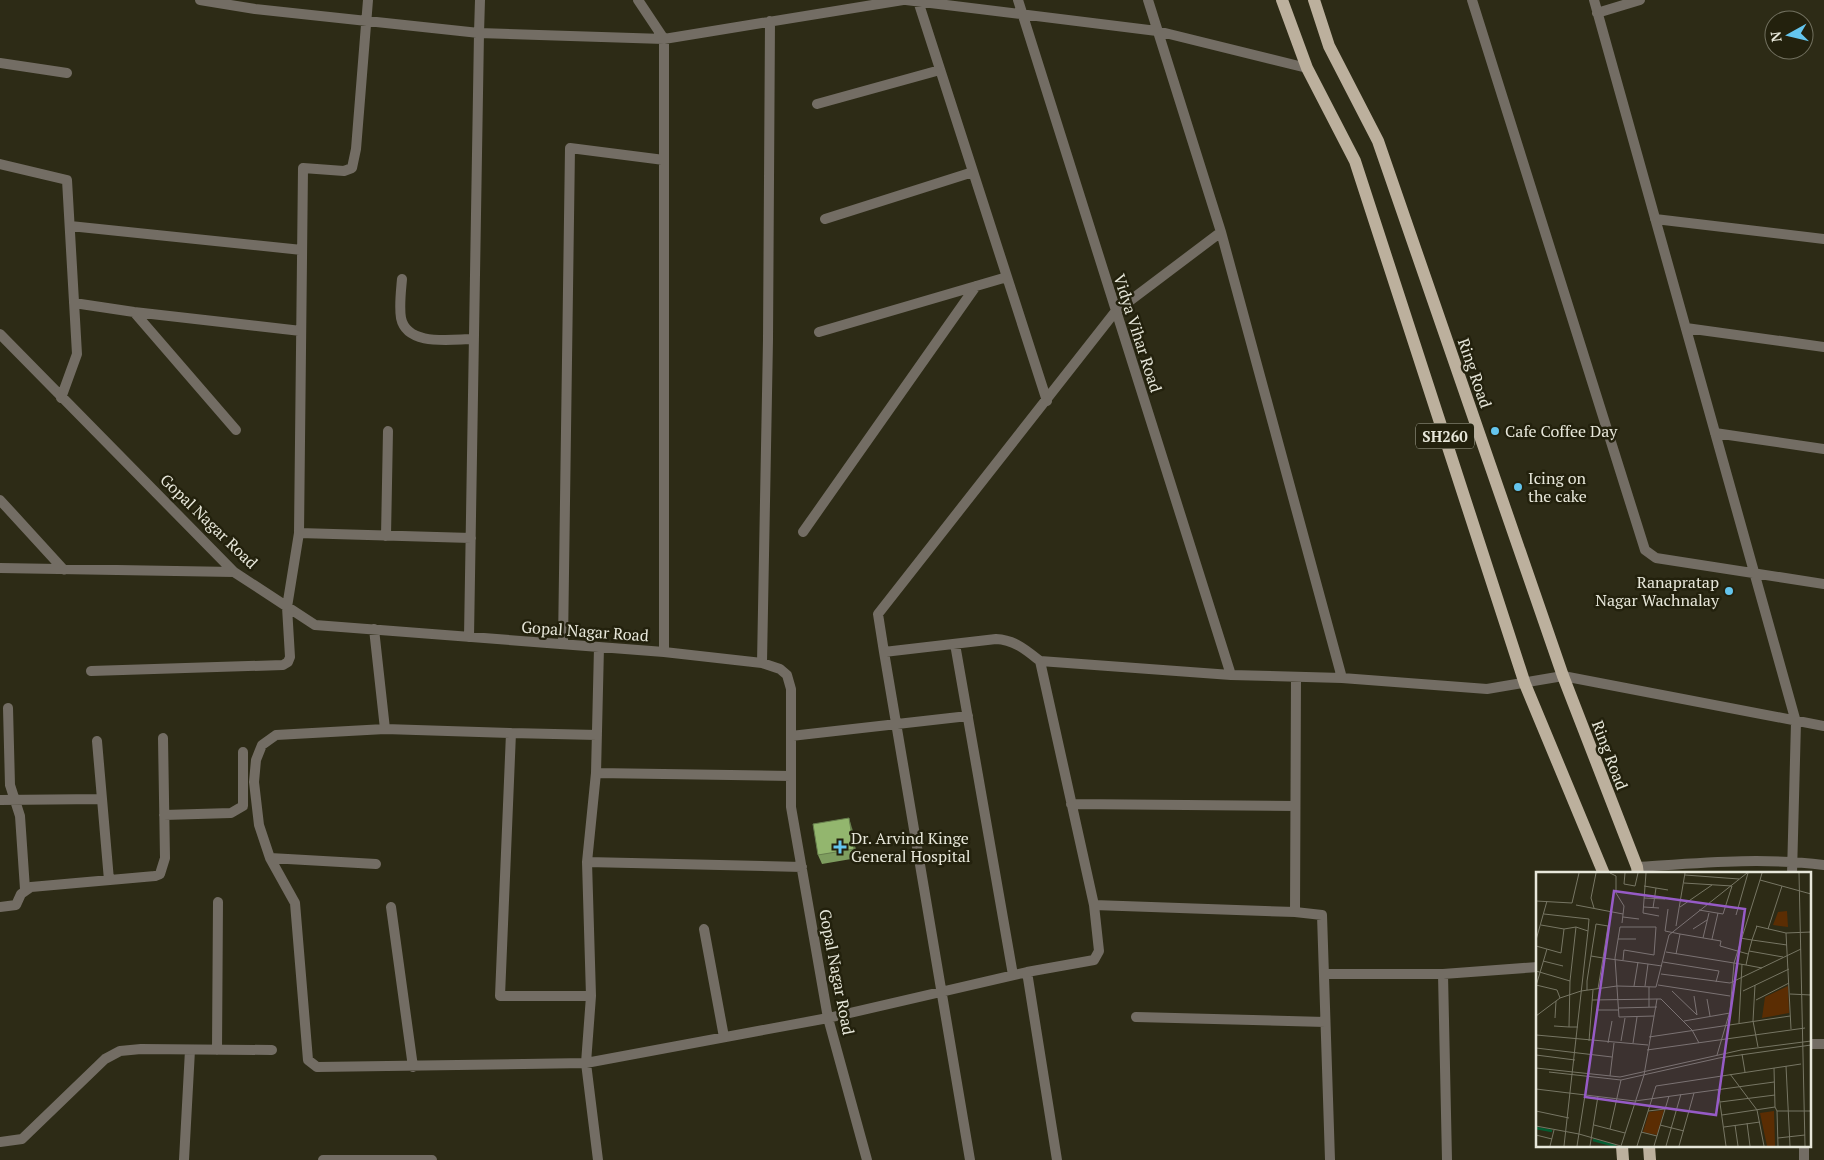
<svg xmlns="http://www.w3.org/2000/svg" width="1824" height="1160" font-family="'PT Serif',serif">
  <style>
    .lines { fill: none; stroke-linecap: round; stroke-linejoin: round }
    .minor { stroke: #736d64; stroke-width: 10 }
    .primary { stroke: #bcb09d; stroke-width: 12 }
    .wall { fill: #7e9d5f }
    .shaded-wall { fill: #677f4d }
    .building { fill: #93b66e; stroke: #677f4d }
    .poi-dot { fill: #64c5ee; stroke: #23210d; stroke-width: 2 }
    .labels { text-anchor: middle; dominant-baseline: central; stroke-width: 5; stroke-linejoin: round; paint-order: stroke }
    .shield { fill: #23210d; stroke: #acac9c; stroke-width: 1 }
    .shield-label { font-size: 15px; font-weight: bold; fill: #e7e7da }
    .street-label { font-size: 16px; fill: #e7e7da; stroke: #23210d }
    .poi-label { font-size: 16px; fill: #e7e7da; stroke: #23210d; text-anchor: start }
    .inset-river { fill: none; stroke: #025e32; stroke-width: 2.5 }
    .inset-road { fill: none; stroke: #777664; stroke-width: 1 }
    .view { fill: #965bc6; fill-opacity: 0.15; stroke: #965bc6; stroke-width: 2.5 }
    .inset-edge { fill: none; stroke: #e7e7da; stroke-width: 2.5 }
  </style>
  <rect width="100%" height="100%" fill="#2d2b16"/>
  <g class="lines">
    <path class="minor" d="M200 0 255 9 479 33 480 0
      M638 0 664 39V652
      M906 0 1157 31 1307 68
      M1018 0 1231 675
      M1148 0 1221 232 1342 678
      M1472 0 1645 550 1656 558 1824 584
      M1594 0 1796 722 1792 874
      M918 1 1047 401
      M1597 13 1640 0
      M0 63 67 73
      M817 104 940 70
      M0 164 67 180 77 354 61 398
      M825 219 973 172
      M1655 219 1824 239
      M70 226 302 250
      M1221 232 1115 312 878 614 884 652 996 639C1015 640 1026 650 1040 661L1231 675 1342 678 1487 689 1563 676 1824 726
      M402 279C401 291 399 306 401 318 407 347 452 339 473 339
      M74 303 134 312 301 331
      M134 312 236 430
      M1686 328 1824 347
      M819 332 1007 277
      M0 334 234 572 315 625 664 652 762 663 780 669 787 675 791 689V807L828 1018 867 1160
      M1715 433 1824 449
      M0 500 64 570
      M803 532 976 286
      M299 533 303 168 344 171 352 168 356 149 368 0
      M386 536 388 431
      M0 568 234 572
      M374 629 385 729
      M469 637 479 33 664 39 903 0
      M563 644 570 148 664 160
      M955 644 1013 975
      M599 647 596 773 791 776
      M884 652 970 1160
      M762 663 768 340 770 21
      M91 671 283 665 288 662 290 657 287 607 299 533 471 538
      M1296 677 1295 912 1322 915 1330 1160
      M8 708 10 785 20 816 25 889
      M511 733 597 735
      M791 736 968 716
      M97 741 109 880
      M596 773 587 862 591 996 586 1063 598 1160
      M0 800 102 799
      M1071 804 1295 806
      M164 815 231 813 243 806V752
      M270 858 376 864
      M587 862 802 867
      M1637 867C1699 863 1762 857 1824 865
      M1094 905 1295 912
      M0 907 16 905 21 894 31 887 155 876 160 874 165 858 163 738
      M391 907 413 1067
      M704 929 724 1037
      M1027 972 1057 1160
      M1324 974H1443L1538 967
      M1443 974 1447 1160
      M591 996H500L511 733 385 729 276 735 262 745 256 760 254 782 259 825 270 858 295 903 308 1060 317 1067 586 1063 828 1018 1027 972 1094 960 1099 951 1094 905 1040 661
      M1136 1017 1325 1022
      M1810 1044H1824
      M217 1050 218 902
      M0 1142 22 1139 105 1059 120 1051 141 1049 272 1050
      M1804 1146V1160
      M184 1160 190 1050
      M323 1160H432"/>
    <path class="primary" d="M1282 0 1307 68 1355 161 1525 684 1604 874
      M1314 0 1329 46 1378 141 1563 676 1637 867 1638 874
      M1622 1146 1623 1160
      M1649 1146 1650 1160"/>
  </g>
  <path class="wall" d="M852 828 857 858 822 864 818 855Z"/>
  <path class="shaded-wall" d="M849 818 852 828 857 858 854 849Z"/>
  <path class="building" d="M849 818 854 849 818 855 813 824Z"/>
  <g class="poi-dot">
    <circle cx="1495" cy="431" r="5"/>
    <circle cx="1518" cy="487" r="5"/>
    <circle cx="1729" cy="591" r="5"/>
    <path d="M837.5 839.5h5v5h5v5h-5v5h-5v-5h-5v-5h5z"/>
  </g>
  <g class="labels">
    <rect class="shield" x="1416" y="423.5" width="58" height="25" rx="4"/>
    <g class="shield-label">
      <text x="1445" y="436">SH260</text>
    </g>
    <g class="street-label">
      <text transform="translate(1138 333) rotate(72)">Vidya Vihar Road</text>
      <text transform="translate(1475 373) rotate(71)">Ring Road</text>
      <text transform="translate(209 521) rotate(44)">Gopal Nagar Road</text>
      <text transform="translate(585 631) rotate(4)">Gopal Nagar Road</text>
      <text transform="translate(1610 755) rotate(69)">Ring Road</text>
      <text transform="translate(837 972) rotate(79)">Gopal Nagar Road</text>
    </g>
    <g class="poi-label">
      <text x="1505" y="431">Cafe Coffee Day</text>
      <text x="1528" y="478">Icing on<tspan x="1528" dy="18">the cake</tspan></text>
      <text x="1719" y="582" text-anchor="end">Ranapratap<tspan x="1719" dy="18">Nagar Wachnalay</tspan></text>
      <text x="851" y="838">Dr. Arvind Kinge<tspan x="851" dy="18">General Hospital</tspan></text>
    </g>
  </g>
  <g transform="translate(1536 872)">
    <rect width="275" height="275" fill="#2d2b16"/>
    <path d="M251 39 252 55 237 53 242 40ZM252 114 253 141 226 146 229 125ZM128 238 121 263 107 260 113 240ZM238 239 239 274H231L224 241Z" fill="#5b2d03"/>
    <path class="inset-river" d="M0 256 16 259M57 268 80 274"/>
    <path class="inset-road" d="M74 1 80 4V21L88 34 86 51M89 1 88 12 99 14 102 1M110 1 107 41 123 44M226 1 224 8 275 22M263 1 269 274M149 3 203 7M224 8 198 91 210 93 213 79 247 85M148 11 196 14 187 42 163 38M108 14 132 18M108 26 129 27M0 29 36 31 43 1M40 33 87 42M108 35 123 36M144 35 176 13M58 36 55 26 60 1M117 36 120 16M132 37 129 59 144 62 140 82M8 42 53 47 52 59 40 55 34 109 33 155H42M200 43 212 1M87 45 103 47M5 53 28 57M140 54 149 1M220 54 250 61 275 60M157 57 171 48M232 57 246 14M250 61 255 157M144 62 185 69 184 74 212 82M167 66 173 41M204 66 216 68 221 54M82 67H100M176 67 182 41M0 68 11 29M0 74 25 81 28 57 40 55M213 79 216 68 251 73M130 80 198 91 194 139 181 183M87 88 88 78 118 83 120 55H84L79 86 83 145 118 144M7 89 27 94M127 90 183 99 180 110M210 93 226 96M0 99 34 109M125 102 194 111 265 77M0 113 21 118 24 126M122 113 194 124M219 113 217 149 222 175M0 114 11 77M98 114 102 90M109 114 112 92 126 94M62 117 67 86 112 92M51 118V109L60 52 72 54 67 86 55 84M136 119 161 143M207 119 253 97M254 122 275 123M158 124 161 143M171 127 174 144M56 128 121 127M220 128 253 111M113 135V115M83 136 121 135M60 138H83M0 144 24 126 45 119 81 114 120 115 133 63 211 1M19 146 20 129M148 149 194 141M203 151 206 92M18 154 33 155M0 163 112 173M113 165 254 144M53 169 57 118M85 169 89 146M72 171 76 149M97 171 101 145M0 176 76 185M111 178 269 156M206 182 209 200M0 183 39 188M250 194 254 274M0 196 84 205 205 178 275 169M238 196 239 235M13 200 85 208 183 186 275 173M194 202 221 238 228 274M74 204 78 171M0 217 99 229 238 210M182 217 190 274M0 227V239L33 246M184 230 239 223M112 239 129 237M241 239 242 274M186 243 239 235 241 239H275M211 251 214 274M58 253 89 261M124 253 148 259M199 253 202 274M0 254 43 262 85 274M188 255 224 250M74 257 85 208M105 260 121 264M0 263 16 267M242 266 269 263M14 274 18 258M28 274 52 59M41 274 49 223M54 274 62 224M85 274 108 203 121 127H125L156 158 163 171M101 274 120 214 265 192M118 274 133 224M130 274 145 222M143 274 158 221"/>
    <path class="view" d="M78 19 209 37 180 243 49 225Z"/>
    <rect width="275" height="275" class="inset-edge"/>
  </g>
  <g transform="translate(1789 35) rotate(262)"><circle r="24" fill="#23210d" stroke="#71705f"/>
  <path d="M0-4L9 19L0 12L-9 19Z" fill="#64c5ee"/>
  <text y="-8" font-size="14" font-weight="bold" text-anchor="middle" fill="#e7e7da">N</text>
  </g>
</svg>
